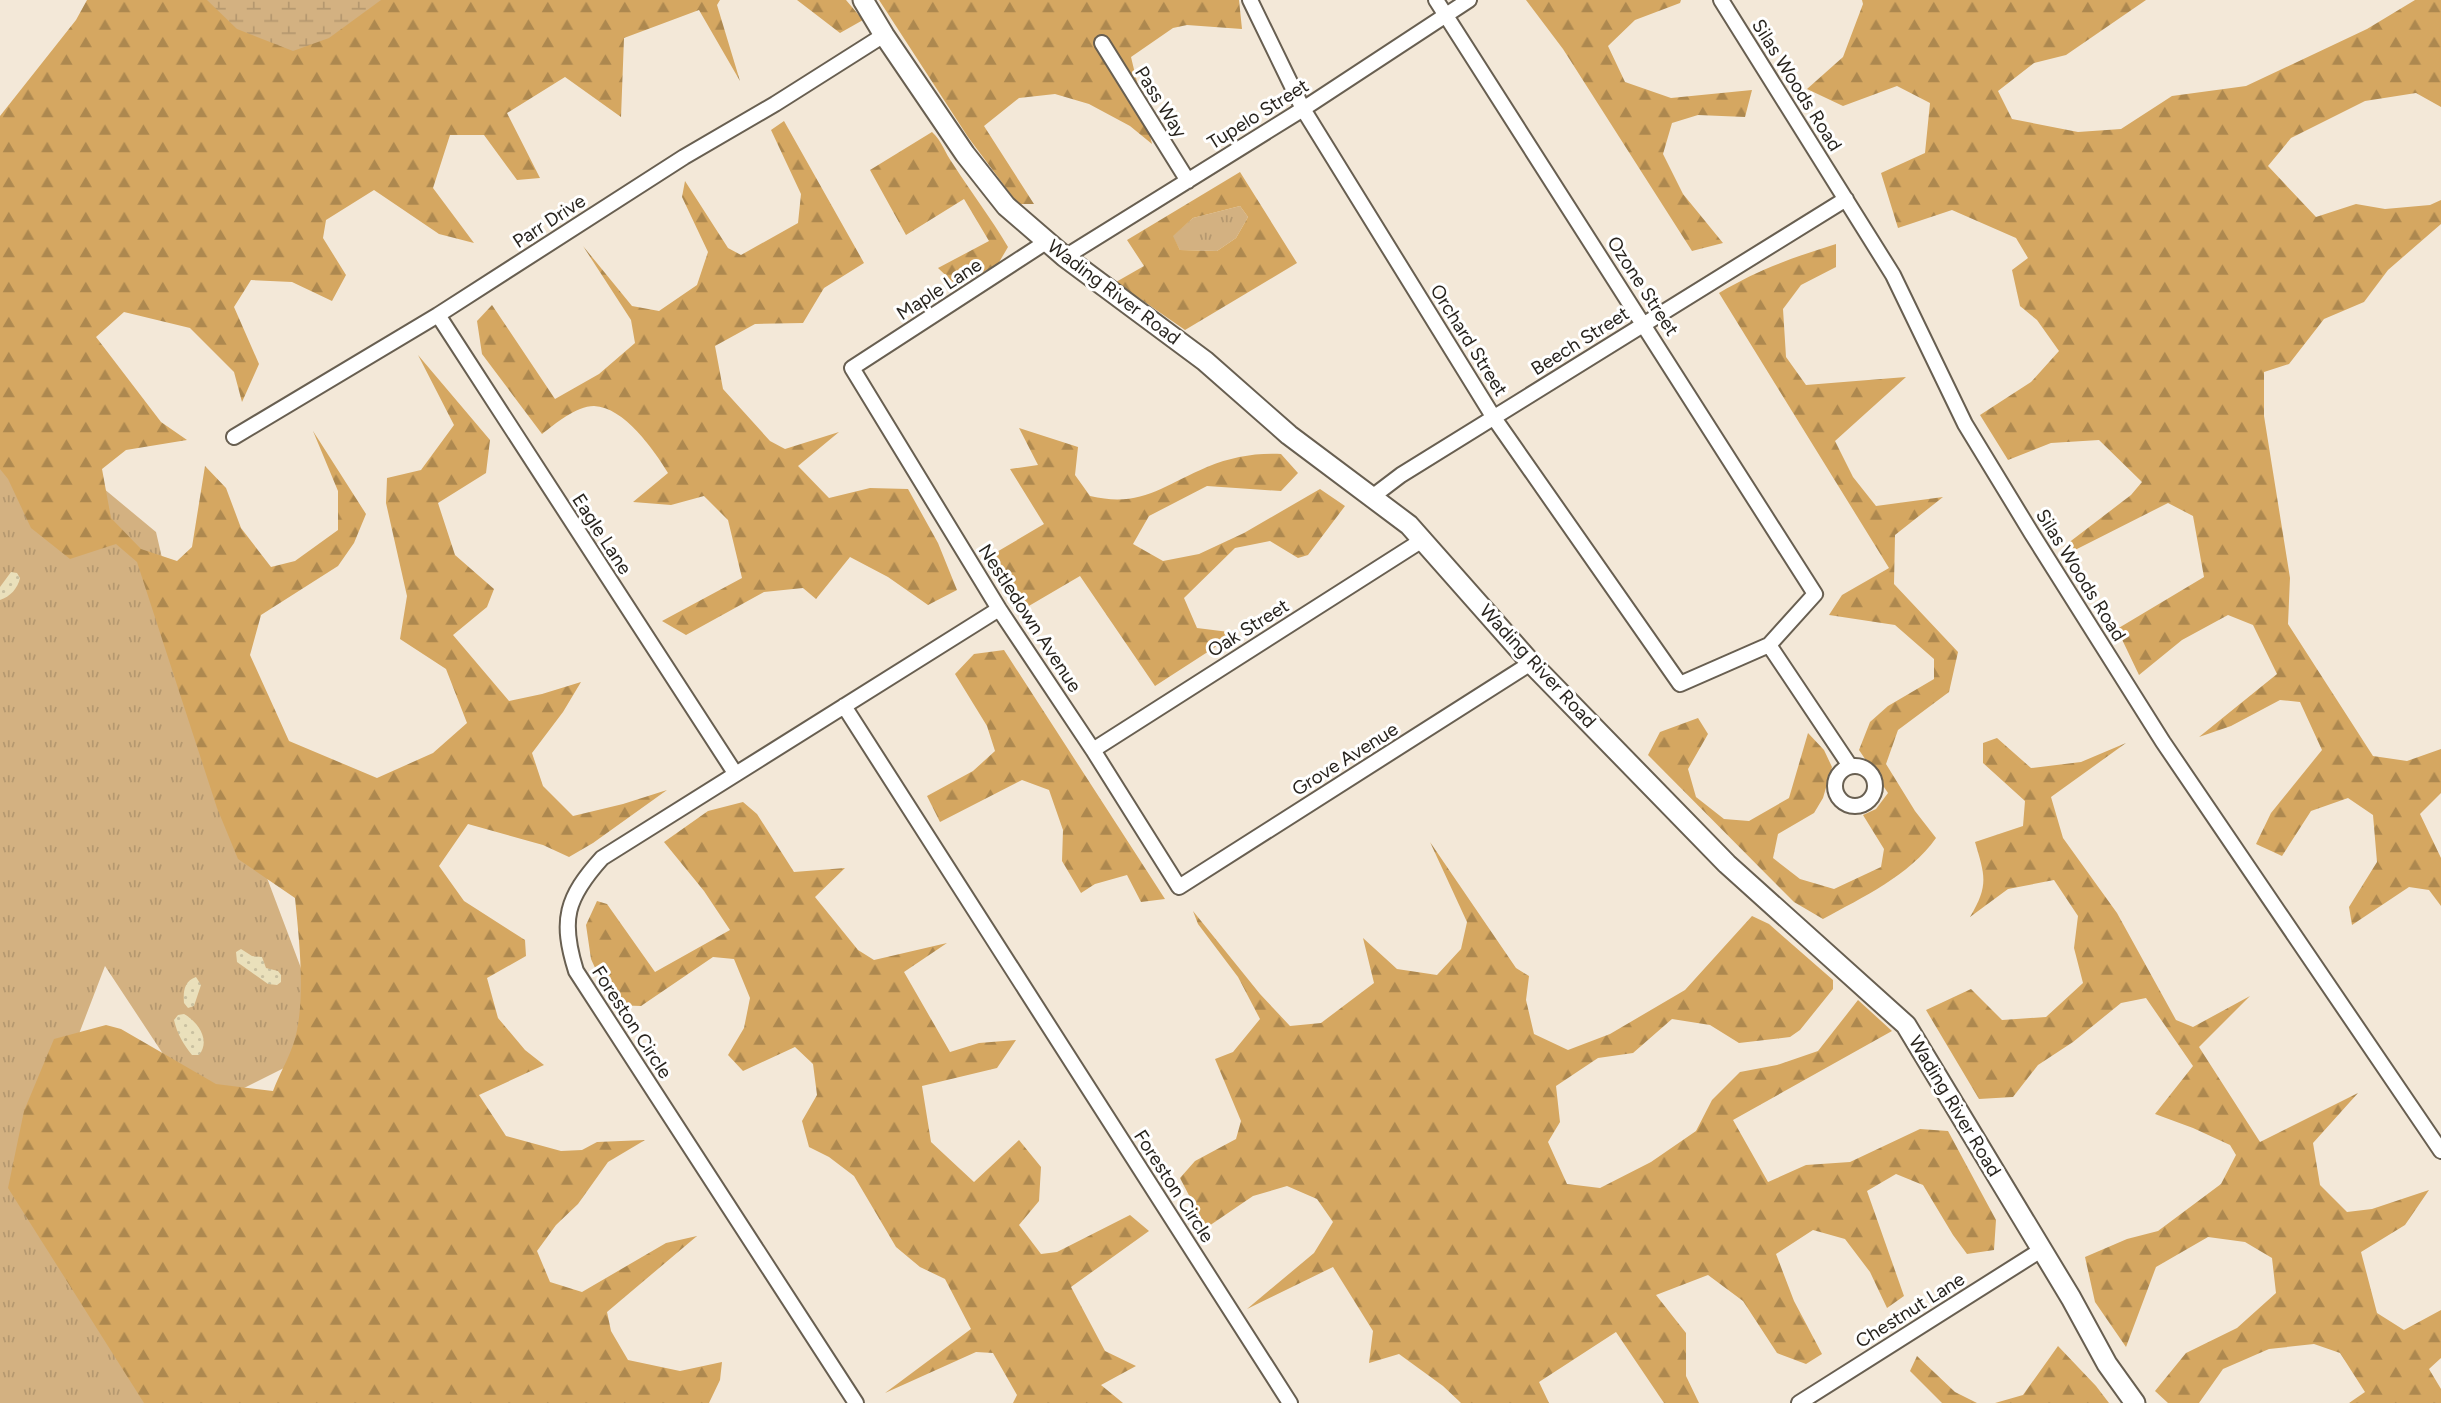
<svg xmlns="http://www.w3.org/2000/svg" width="2441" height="1403" font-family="Figtree,sans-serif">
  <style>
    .grass { fill: url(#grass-tufts) }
    .forest { fill: url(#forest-firs); fill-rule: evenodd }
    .wetland { fill: url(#wetland-marsh) }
    .sand { fill: url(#sand-dots) }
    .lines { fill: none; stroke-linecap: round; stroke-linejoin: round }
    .street-casing { stroke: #685f51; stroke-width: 18 }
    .secondary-casing { stroke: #685f51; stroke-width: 23 }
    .street { stroke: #fff; stroke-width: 14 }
    .secondary { stroke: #fff; stroke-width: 19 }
    .labels { text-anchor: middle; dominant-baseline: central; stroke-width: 6; stroke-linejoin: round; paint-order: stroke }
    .street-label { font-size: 19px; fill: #28241e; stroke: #fff }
  </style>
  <defs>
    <pattern id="grass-tufts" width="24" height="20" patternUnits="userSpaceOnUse" patternTransform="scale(1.75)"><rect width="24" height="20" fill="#d3b181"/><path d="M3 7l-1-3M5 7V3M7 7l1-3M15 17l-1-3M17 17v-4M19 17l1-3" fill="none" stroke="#b5986f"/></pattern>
    <pattern id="forest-firs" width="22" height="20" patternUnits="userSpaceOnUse" patternTransform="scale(1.75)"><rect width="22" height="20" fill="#d5a761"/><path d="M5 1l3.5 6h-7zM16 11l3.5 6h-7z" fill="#ad884f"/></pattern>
    <pattern id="wetland-marsh" width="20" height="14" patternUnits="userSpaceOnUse" patternTransform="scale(1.75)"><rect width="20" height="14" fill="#d3b181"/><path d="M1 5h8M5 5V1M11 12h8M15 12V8" fill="none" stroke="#b5986f"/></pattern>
    <pattern id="sand-dots" width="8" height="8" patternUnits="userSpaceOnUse" patternTransform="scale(1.75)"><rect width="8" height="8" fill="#eae0bb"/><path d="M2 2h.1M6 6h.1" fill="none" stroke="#c9c0a0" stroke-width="1.8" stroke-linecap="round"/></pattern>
  </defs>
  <rect width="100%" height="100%" fill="#f3e8d8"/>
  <path class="grass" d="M1240 206 1248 217 1236 238 1217 251 1180 250 1172 236 1193 218Z
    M0 430 56 449 156 532 187 666 330 1045 200 1110 105 966 26 1172 162 1403H0Z"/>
  <path class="forest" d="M87 0H720L717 5 740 81 699 10 624 38 621 117 565 77 507 113 540 178 517 180 484 135H450L433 188 474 243 439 234 374 190 326 220 323 238 346 275 332 301 292 282 251 280 234 307 259 364 242 402 234 372 190 328 124 312 96 337 161 422 187 440 126 450 102 469 111 518 141 549 177 561 192 547 205 466 226 488 241 528 271 567 295 561 338 530V491L313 431 366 514 354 543 338 566 261 615 250 655 289 741 377 778 433 753 467 723 446 669 400 639 407 596 386 503 387 478 421 470 454 425 418 355 490 440 486 473 438 503 455 555 494 589 487 607 453 635 509 701 542 694 581 682 563 712 532 753 543 786 573 816 623 804 667 790 593 843 569 857 543 845 468 824 439 866 464 901 525 940 526 956 487 978 498 1018 525 1050 544 1065 479 1095 506 1136 561 1151 582 1150 597 1142 645 1140 608 1162 578 1204 556 1225 537 1251 550 1282 582 1292 666 1243 697 1236 607 1312 611 1331 628 1360 680 1371 722 1362 720 1380 709 1403H144L8 1188 24 1111 54 1039 106 1025 121 1029 216 1084 273 1091C280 1072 294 1050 297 1030 305 990 299 939 295 898L238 859 217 808 137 562 116 544 70 559 31 528 8 479 0 469V116L76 20Z
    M797 0H846L863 20 840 33Z
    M879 0H1239L1242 29 1187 25 1173 28 1131 57 1152 144 1130 126 1089 104 1055 94 1019 98 984 126 1034 204H1018L968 137Z
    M1526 0H1681L1680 3 1635 20 1608 46 1625 82 1671 98 1752 90 1745 117 1698 115 1672 123 1663 154 1683 194 1723 243 1692 251 1563 49Z
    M1862 0H2146L2066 55 2034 63 1998 91 2012 119 2078 132 2121 129 2172 96 2246 86 2367 29 2415 0H2441V107L2416 93 2365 101 2291 138 2268 166 2316 217 2356 204 2385 209 2430 205 2441 200V224L2388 270 2364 302 2324 319 2289 364 2264 372V416L2290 578 2288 624 2373 756 2407 761 2441 749V793L2420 814 2441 858V906L2429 890 2409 887 2352 925 2349 907 2377 862 2373 815 2348 798 2311 811 2282 856 2256 844 2271 813 2322 750 2300 702 2280 700 2231 726 2199 737 2277 674 2253 625 2228 615 2182 640 2139 675 2117 629 2204 577 2193 516 2168 503 2075 550 2063 547 2131 495 2142 482 2099 440 2051 443 2008 460 1980 415 2031 382 2059 351 2037 320 2020 306 2012 270 2028 258 2016 238 1952 210 1898 228 1881 173 1925 153 1930 103 1897 86 1843 106 1807 89 1843 57 1863 4Z
    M784 121 864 263 824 288 803 323 755 324 715 346 723 389 770 441 785 449 839 432 798 466 829 498 870 488 908 489 938 543 957 590 928 605 888 577 850 557 816 599 803 588 764 592 686 635 662 621 742 578 728 520 704 496 671 505 633 502 668 473C654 450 624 407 594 406 576 406 555 424 542 434L482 354 477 321 492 305 555 399 599 374 635 343 631 320 583 246 632 306 659 311 697 285 708 252 682 197 685 181 728 248 741 255 798 223 801 194 771 130Z
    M932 132C942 141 945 153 953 164 971 192 991 218 1008 247L998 264 957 286 938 268 989 241 964 199 906 235 870 170Z
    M1240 172 1297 263 1185 330 1116 282 1144 266 1127 240ZM1240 206 1248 217 1236 238 1217 251 1180 250 1173 236 1193 218Z
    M1836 244V267L1801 285 1783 309 1786 357 1806 385 1906 377 1835 441 1853 477 1876 506 1943 497 1895 535 1894 584 1958 652 1949 692 1898 730 1886 764 1915 811 1936 838C1909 876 1863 897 1823 919L1794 902 1648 755 1660 732 1698 718 1708 734 1688 769 1696 797 1724 819 1749 821 1789 798 1808 733 1824 750 1832 767 1823 798 1814 813 1778 834 1773 858 1800 879 1834 889 1881 867 1884 849 1863 815 1876 809 1888 793 1859 750 1870 722 1888 706 1934 679V659L1895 625 1829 615 1842 595 1889 568 1719 293C1757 270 1794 257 1836 244Z
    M1019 428 1078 447 1075 475 1090 496C1141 508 1162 486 1207 467 1232 457 1254 453 1281 454L1298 473 1281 491 1207 486 1149 516 1133 544 1163 561 1199 554 1244 533 1320 489 1345 506 1308 555 1298 558 1270 541 1235 548 1184 598 1197 628 1237 633 1155 686 1080 576 1022 610 995 553 1044 524 1010 469 1038 465Z
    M1004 650 1165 899 1141 902 1127 875 1095 884 1081 893 1062 861 1063 830 1049 790 1022 780 940 822 927 796 973 771 995 751 987 726 955 674 974 654Z
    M1997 738 2031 768 2081 762 2126 743 2051 797 2063 838 2117 913 2176 1020 2193 1027 2250 996 2199 1047 2260 1142 2358 1093 2313 1143 2320 1185 2347 1212 2372 1209 2429 1190 2405 1225 2361 1252 2377 1313 2404 1330 2441 1310V1358L2429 1369 2441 1389V1403H2349L2365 1392 2340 1353 2314 1344 2269 1349 2223 1369 2199 1403H2168L2155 1391 2186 1353 2237 1328 2276 1293 2272 1258 2245 1242 2208 1237 2156 1267 2126 1347 2095 1302 2085 1257 2127 1239 2158 1231 2221 1184 2236 1155 2230 1145 2193 1128 2155 1114 2193 1066 2146 998 2121 1003 2073 1042 2038 1065 2013 1097 1979 1099 1926 1010 1971 989 2002 1020 2046 1017 2083 983 2074 948 2078 916 2054 880 2008 889 1970 917C1989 885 1985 876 1975 842L2023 826 2025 801 1983 763V743Z
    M743 802 757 814 794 872 845 868 815 897 858 950 874 960 947 943 904 972 950 1052 979 1043 1016 1040 997 1068 922 1086 931 1142 974 1182 1019 1140 1041 1167 1039 1201 1019 1225 1041 1254 1057 1252 1130 1215 1149 1231 1071 1287 1105 1351 1136 1366 1101 1385 1123 1403H1013L1017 1395 993 1353 976 1352 885 1393 971 1329 945 1279 920 1267 896 1247 854 1176 829 1157 809 1147 802 1121 817 1095 813 1064 795 1047 743 1071 728 1055 744 1028 750 998 734 959 713 957 641 1006 612 1005 591 959 586 925 597 901 607 904 655 972 730 930 704 891 664 842 708 811Z
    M1430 842 1516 968 1529 976 1526 1000 1534 1034 1568 1050 1610 1034 1685 990 1752 916 1769 924 1833 980V989L1800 1030 1790 1037 1739 1043 1710 1025 1672 1019 1633 1053 1598 1058 1556 1086 1560 1122 1548 1142 1567 1184 1600 1188 1651 1162 1696 1131 1712 1100 1740 1072 1777 1065 1818 1051 1858 1000 1892 1031 1733 1120 1768 1182 1806 1165 1850 1162 1920 1129 1948 1131 1996 1220 1994 1250 1967 1254 1953 1235 1923 1185 1896 1174 1867 1191 1904 1296 1887 1308 1870 1272 1845 1239 1813 1230 1776 1254 1794 1301 1822 1354 1806 1364 1777 1353 1743 1301 1708 1275 1656 1295 1686 1333V1376L1699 1403H1664L1616 1332 1539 1382 1549 1403H1461L1443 1386 1399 1354 1369 1363 1373 1331 1333 1267 1247 1309 1314 1253 1333 1222 1317 1199 1287 1186 1253 1196 1206 1228 1180 1178 1195 1161 1236 1139 1241 1121 1215 1059 1233 1052 1260 1019 1238 977 1198 924 1193 911 1260 994 1290 1026 1321 1023 1374 983 1363 938 1397 969 1437 975 1461 949 1467 922Z
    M2058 1346 2096 1386 2109 1403H1995L2023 1395Z
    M1917 1356 1955 1392 1977 1403H1942L1910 1371Z"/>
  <path class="wetland" d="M207 0H381L329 38 293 51 237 29Z"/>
  <path class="sand" d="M11 572 17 573 20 578C18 588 10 597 0 600V587Z
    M241 949 252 956 262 957 266 968 278 971 281 975V982L277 985 268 984 237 962 236 952Z
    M196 977 201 985 194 1006 188 1008 184 1003C183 992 184 981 196 977Z
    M184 1014C198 1022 211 1040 199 1055H192C184 1045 177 1034 174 1020L178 1015Z"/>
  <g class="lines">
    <g class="street-casing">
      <path id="street" d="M1250 0 1303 109 1494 418 1680 684 1769 645 1815 594 1436 0
        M1721 0 1893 275 1965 424 2032 534 2163 742 2441 1151
        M1102 43 1188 181
        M1046 242 852 368 999 609 1093 750 1179 887 1531 663
        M1065 257 1303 109 1469 0
        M438 315 735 773
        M234 437 438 315 684 157 775 104 884 35
        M1372 497 1401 475 1846 199
        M1769 645 1850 766
        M844 706 1290 1403
        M1093 750 1424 539
        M1835 786a20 20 0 1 1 40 0a20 20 0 1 1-40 0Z
        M856 1403 576 971C560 920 566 898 602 858L999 609
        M1799 1403 2041 1250"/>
    </g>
    <g class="secondary-casing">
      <path id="secondary" d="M863 0 884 35 965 154 1006 206 1065 257 1205 361 1289 435 1409 525 1531 663 1727 864 1906 1025 2071 1298 2107 1364 2135 1403"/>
    </g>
    <use href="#street" class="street"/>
    <use href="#secondary" class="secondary"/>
  </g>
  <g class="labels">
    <g class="street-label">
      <text transform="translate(1797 85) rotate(58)">Silas Woods Road</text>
      <text transform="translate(1161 102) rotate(58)">Pass Way</text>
      <text transform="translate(1258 114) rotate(-32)">Tupelo Street</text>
      <text transform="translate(549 221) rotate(-33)">Parr Drive</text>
      <text transform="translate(1643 286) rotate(57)">Ozone Street</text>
      <text transform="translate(939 289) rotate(-33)">Maple Lane</text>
      <text transform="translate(1114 292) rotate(37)">Wading River Road</text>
      <text transform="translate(1469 340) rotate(58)">Orchard Street</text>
      <text transform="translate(1580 341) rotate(-32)">Beech Street</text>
      <text transform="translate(602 534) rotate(57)">Eagle Lane</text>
      <text transform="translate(2081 575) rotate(58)">Silas Woods Road</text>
      <text transform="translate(1030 618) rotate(57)">Nestledown Avenue</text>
      <text transform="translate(1248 628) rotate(-32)">Oak Street</text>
      <text transform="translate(1538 666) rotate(47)">Wading River Road</text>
      <text transform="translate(1345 759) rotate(-32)">Grove Avenue</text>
      <text transform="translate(632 1022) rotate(57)">Foreston Circle</text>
      <text transform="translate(1955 1106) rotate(59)">Wading River Road</text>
      <text transform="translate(1174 1186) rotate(57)">Foreston Circle</text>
      <text transform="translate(1910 1310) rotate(-32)">Chestnut Lane</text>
    </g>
  </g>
</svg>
